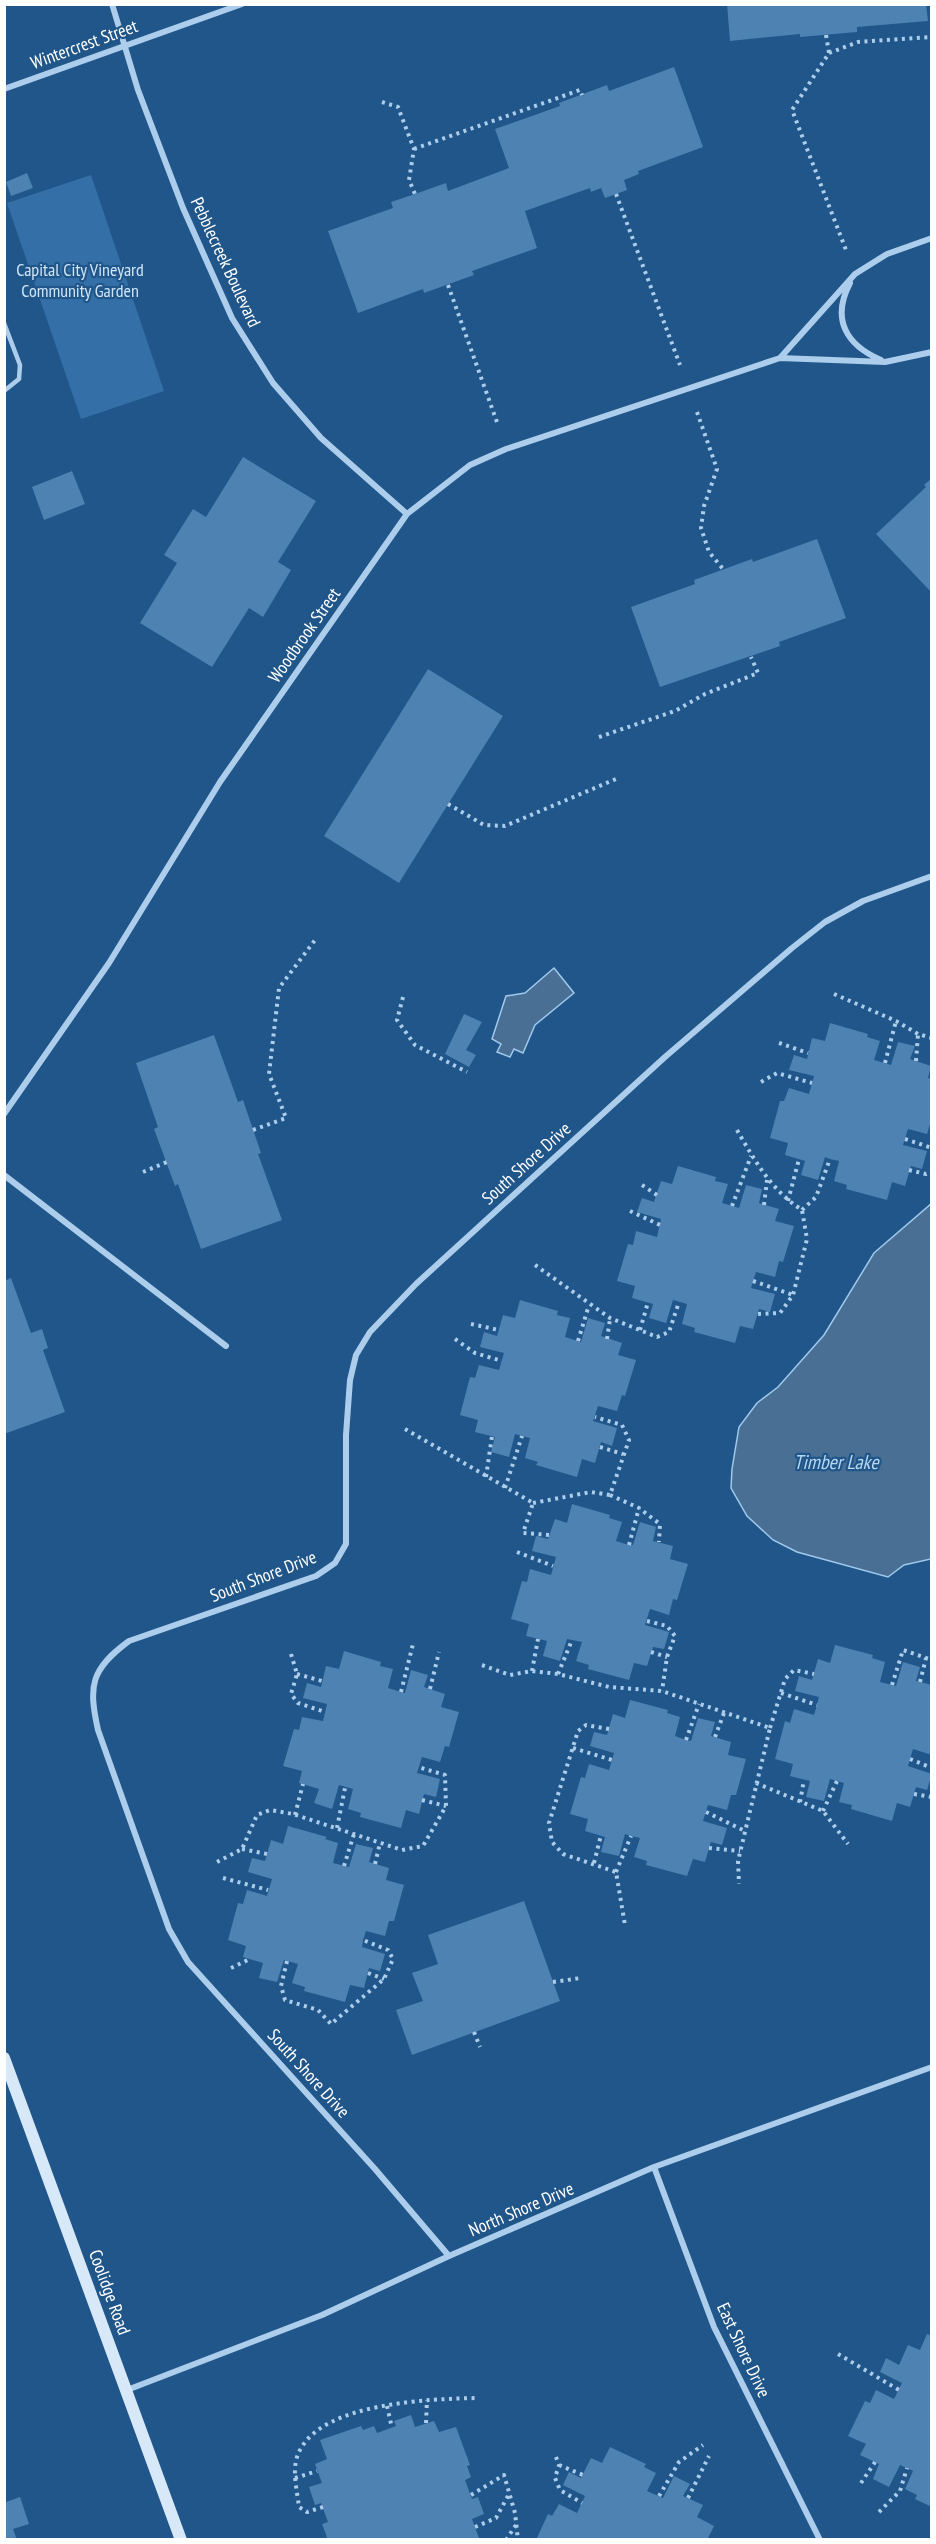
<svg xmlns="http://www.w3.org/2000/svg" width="936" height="2544" font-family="'PT Sans Narrow',sans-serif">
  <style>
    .green { fill: #3470a7 }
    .water { fill: #4a6f94; stroke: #9fc9ec; stroke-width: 1.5 }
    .building { fill: #4d82b3 }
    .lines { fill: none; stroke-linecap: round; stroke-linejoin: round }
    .path { stroke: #accdeb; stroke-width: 4; stroke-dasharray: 3 4.5; stroke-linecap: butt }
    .lane { stroke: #accdeb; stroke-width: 4.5 }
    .street { stroke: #accdeb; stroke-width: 6 }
    .secondary { stroke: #d7e8f8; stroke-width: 12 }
    .labels { text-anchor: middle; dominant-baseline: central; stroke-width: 4.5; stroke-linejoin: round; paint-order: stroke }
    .street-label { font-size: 18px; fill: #fff; stroke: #205689 }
    .park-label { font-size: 18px; fill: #d0e5f8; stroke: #205689 }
    .water-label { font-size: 20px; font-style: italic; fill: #b7d6f2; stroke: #205689 }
  </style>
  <rect width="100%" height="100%" fill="#205689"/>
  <path class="green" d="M91 175 164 391 81 419 7 203Z"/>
  <path class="water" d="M554 968 574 993 535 1025 523 1053 514 1049 510 1057 497 1052 501 1044 492 1039 506 996 525 993Z
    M931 1204V1559L904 1565 888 1577 797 1552 773 1540 747 1516 731 1488 732 1469 739 1427 757 1403 778 1387 824 1335 874 1253Z"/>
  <path class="building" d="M727 4H926L928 21 857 27V32L800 37V34L730 41Z
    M674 67 703 147 638 171 639 174 624 180 627 190 605 198 601 188 591 192 590 188 525 211 537 248 472 271 474 275 424 293 423 289 358 313 328 231 393 208 391 202 415 194 446 183 448 191 509 168 495 129 560 106 559 103 607 85 609 91Z
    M27 173 33 188 11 196 6 182Z
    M243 457 316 501 278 562 291 570 263 617 249 608 212 667 140 623 177 563 164 555 193 509 206 517Z
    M72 471 85 504 44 520 32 487Z
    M932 478V593L876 534 926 487 924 485Z
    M817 539 846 618 779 642 780 646 660 687 631 607 695 584 694 580 752 559 753 562Z
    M428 669 503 716 399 883 324 836Z
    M464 1014 482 1022 466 1050 476 1055 469 1067 445 1054Z
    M830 1023 868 1034 867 1037 880 1041 874 1060 891 1065 898 1042 915 1046 910 1059 931 1066 928 1078 932 1079V1118L927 1134 908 1129 903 1145 927 1151 922 1169 911 1166 905 1186 892 1182 887 1200 846 1189 847 1185 834 1181 839 1161 830 1159 825 1157 818 1180 801 1175 805 1161 785 1155 788 1143 770 1138 780 1101H784L789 1088 809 1094 814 1076 789 1070 794 1055 807 1059 812 1038 825 1041Z
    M214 1035 238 1102 243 1100 261 1153 258 1154 282 1220 201 1249 178 1184 175 1186 154 1129 158 1127 136 1063Z
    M678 1166 716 1177 715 1181 728 1184 722 1203 739 1208 746 1185 762 1189 759 1203 779 1209 775 1221 794 1226 783 1262 779 1261 775 1277 756 1272 751 1288 775 1294 770 1312 759 1309 753 1329 740 1326 735 1343 694 1332 695 1328 682 1324 687 1304 673 1300 666 1323 649 1318 653 1304 632 1298 635 1286 617 1281 628 1244 633 1245 636 1231 657 1237 661 1219 637 1212 642 1198 654 1202 661 1181 672 1184Z
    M11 1278 31 1333 42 1329 48 1348 43 1350 65 1412 4 1434V1281Z
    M520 1300 558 1311 557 1315 570 1318 565 1337 581 1342 588 1318 605 1323 601 1336 622 1343 618 1355 636 1360 625 1396 622 1395 617 1411 598 1406 593 1421 617 1428 612 1446 601 1442 595 1463 582 1459 577 1477 536 1465 538 1462 525 1458 530 1438 522 1436 515 1434 509 1457 491 1452 495 1437 475 1432 478 1420 460 1415 470 1377 475 1378 479 1365 499 1370 504 1353 480 1347 484 1332 497 1336 503 1315 515 1318Z
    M572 1504 610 1515 609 1518 622 1522 616 1541 629 1545H633L640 1522 656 1527 653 1541 673 1546 670 1559 688 1564 677 1600 673 1599 669 1615 650 1609 645 1625 669 1632 664 1649 653 1647 647 1666 634 1663 629 1680 588 1669 589 1665 576 1661 582 1642 567 1639 560 1661 543 1656 547 1641 526 1636 529 1624 511 1619 522 1581 527 1582 530 1569 551 1575 556 1557 532 1551 536 1536 548 1539 555 1519 567 1523Z
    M835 1645 873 1655 872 1658 885 1662 880 1682 896 1686 903 1662 920 1667 916 1681 932 1685V1755L913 1749 908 1766 932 1774 927 1790 916 1787 910 1807 897 1803 892 1821 851 1809 852 1805 839 1802 844 1783 830 1779 824 1801 806 1797 810 1781 790 1776 793 1764 775 1759 785 1721 790 1723 794 1709 814 1715 817 1705 819 1697 795 1691 799 1676 812 1680 818 1659 830 1663Z
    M344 1651 381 1662 380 1666 393 1669 388 1688 401 1692 405 1693 411 1670 428 1675 424 1687 445 1694 441 1707 459 1712 449 1747 445 1746 440 1762 422 1757 417 1773 440 1779 436 1797 424 1794 419 1814 406 1810 401 1828 360 1817 361 1813 348 1809 353 1789 339 1785 332 1809 314 1803 319 1789 299 1783 302 1771 283 1766 294 1729 299 1730 302 1717 323 1721 327 1704 303 1698 307 1683 321 1687 326 1666 339 1669Z
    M630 1700 668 1710 667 1713 680 1717 675 1736 686 1740 691 1741 698 1718 715 1722 711 1736 731 1742 728 1755 746 1759 736 1795H731L727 1810 708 1805 703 1821 727 1828 722 1845 711 1842 705 1862 693 1859 687 1876 646 1865 647 1861 634 1857 640 1838 631 1836 625 1834 619 1856 601 1852 605 1837 585 1831 588 1819 570 1814 581 1777 585 1778 589 1764 609 1770 614 1753 590 1746 594 1732 607 1735 613 1714 625 1718Z
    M288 1826 327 1837 325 1839 338 1843 333 1863 349 1867 356 1844 373 1848 369 1862 389 1868 386 1880 404 1885 394 1921H389L385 1936 366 1931 363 1940 362 1947 385 1954 380 1971 369 1968 364 1988 350 1985 345 2002 304 1991 305 1987 292 1983 298 1964 284 1960 277 1982 259 1978 263 1963 243 1957 246 1946 228 1940 238 1903 243 1904 247 1890 267 1896 272 1879 248 1872 252 1858 265 1861 271 1840 283 1844Z
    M524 1901 560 2001 412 2055 396 2010 423 2001 412 1973 438 1964 428 1935Z
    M927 2334 932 2336V2507L915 2499 917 2495 905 2489 913 2471 900 2465 889 2487 873 2479 879 2464 860 2455 866 2444 848 2436 865 2401 870 2403 876 2390 894 2399 902 2383 880 2372 886 2358 899 2365 908 2345 920 2350Z
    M411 2415 415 2427 434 2421 439 2432 456 2427 470 2465 467 2466 471 2477 465 2480 472 2499 478 2497 484 2514 472 2519 479 2538 325 2540 327 2537 322 2524 328 2522 321 2503 315 2505 309 2487 322 2483 315 2464 327 2459 320 2440 361 2426 363 2430 374 2426 377 2433 396 2426 394 2421Z
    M610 2447 646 2464 644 2467 656 2473 647 2491 663 2498 674 2476 690 2484 683 2496 703 2505 697 2517 714 2526 707 2540H536L548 2514 552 2516 559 2504 577 2513 585 2496 563 2485 569 2472 581 2478 591 2458 602 2463Z
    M20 2497 29 2524 13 2529 17 2540H4V2498L6 2502Z"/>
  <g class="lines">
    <path class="path" d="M826 35 829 53 792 110 846 250
      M829 53 858 42 932 37
      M382 102 398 107 414 149 409 180 415 194
      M414 149 580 90 582 95
      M616 194 680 365
      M448 285 498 425
      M697 412 717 469 704 506 701 528 709 552 723 569
      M599 737 675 711 705 694 758 673 751 657
      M448 804 484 825 505 826 616 779
      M834 994 896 1021 918 1034 932 1038
      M403 997 397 1020 415 1045 467 1072
      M779 1043 808 1053
      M916 1061 918 1034
      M885 1063 896 1021
      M761 1082 777 1073 812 1083
      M253 1130 286 1118 269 1074 279 988 315 940
      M737 1130C755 1161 771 1190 802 1210L807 1239 793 1295 780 1313 757 1314
      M905 1139 932 1148
      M909 1170 926 1174 932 1171
      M143 1172 167 1162
      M642 1185 657 1195
      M788 1201 799 1159
      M764 1205 767 1180
      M732 1206 751 1156
      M802 1210 816 1197 830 1159
      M630 1211 660 1225
      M535 1265 610 1318 657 1337 669 1332 679 1302
      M753 1281 793 1295
      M471 1324 499 1330
      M640 1330 648 1302
      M455 1339 475 1353 502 1361
      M607 1339 610 1319
      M578 1341 589 1305
      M405 1429 533 1503 523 1533 550 1535
      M600 1447 623 1454
      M486 1477 492 1436
      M505 1488 522 1436
      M610 1495 639 1508 660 1524 659 1542
      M533 1503 591 1492 610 1495 629 1440 622 1425 595 1417
      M629 1545 639 1508
      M517 1552 553 1566
      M647 1621 667 1626 675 1636 667 1657 662 1691
      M651 1652 667 1657
      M291 1654 297 1674 291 1694 298 1703 325 1712
      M482 1665 510 1675 532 1671 558 1674 609 1687 662 1691 770 1728 738 1861 739 1884
      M532 1671 538 1639
      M297 1674 322 1681
      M558 1674 572 1640
      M920 1682 926 1658
      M892 1685 903 1650 932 1660
      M430 1689 439 1652
      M401 1692 413 1644
      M781 1693 817 1705
      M770 1728 785 1679 794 1670 814 1674
      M609 1729 586 1725 578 1731 549 1823 552 1842 563 1854 616 1872 625 1925
      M715 1737 724 1713
      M686 1740 699 1704
      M573 1748 612 1760
      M910 1759 932 1768
      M756 1783 823 1811 848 1844
      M914 1794 932 1797
      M422 1800 446 1806
      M800 1802 804 1780
      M823 1811 837 1781
      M706 1812 745 1831
      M295 1815 303 1784
      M337 1828 345 1788
      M709 1848 740 1851
      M242 1849 267 1854
      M217 1862 242 1849 257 1815 270 1810 293 1814 402 1850 423 1846 446 1806 445 1775 418 1767
      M594 1863 601 1835
      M375 1864 380 1843
      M344 1866 354 1834
      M616 1872 631 1836
      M223 1878 268 1890
      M287 1961 281 1986 285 2000 318 2010 331 2024 384 1979 393 1959 388 1950 363 1940
      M231 1968 250 1959
      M368 1973 384 1979
      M553 1982 581 1978
      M474 2032 480 2047
      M838 2354 899 2390
      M387 2406 392 2428
      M426 2423 427 2400
      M556 2457 559 2465 555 2478 560 2490 582 2503
      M559 2465 583 2475
      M295 2478 317 2471
      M861 2483 875 2462
      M471 2495 504 2475 515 2513 518 2540
      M659 2496 679 2462 703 2445
      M688 2498 709 2456
      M323 2507 307 2512 299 2507C297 2490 291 2468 299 2452 322 2402 431 2399 478 2398
      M879 2512 900 2491 907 2468
      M475 2527 496 2518 509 2494
      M506 2540 516 2525"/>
    <path class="lane" d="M4 323 20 365 19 379 4 391"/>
    <path class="street" d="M112 4 138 90 183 208 232 318 273 383 321 438 407 514
      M4 89 242 4
      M850 283C831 319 846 345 881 360
      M780 358 855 274 887 254 932 238
      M4 1114 109 963 220 782 407 514 470 465 506 449 780 358 885 362 932 352
      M4 1175 226 1346
      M654 2167 714 2327 820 2540
      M449 2256 375 2169 188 1962 169 1929 98 1730C88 1685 91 1669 129 1641L316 1576 335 1563 346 1544V1435L350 1380 356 1355 370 1332 416 1284 665 1057 792 948 825 922 863 901 932 876
      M127 2390 322 2315 449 2256 654 2167 932 2067"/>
    <path class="secondary" d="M4 2058 181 2540"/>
  </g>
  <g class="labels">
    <g class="street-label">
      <text transform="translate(84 44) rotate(-20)">Wintercrest Street</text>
      <text transform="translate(226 262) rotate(65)">Pebblecreek Boulevard</text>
      <text transform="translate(304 635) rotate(-55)">Woodbrook Street</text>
      <text transform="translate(526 1163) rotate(-42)">South Shore Drive</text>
      <text transform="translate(263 1576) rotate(-21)">South Shore Drive</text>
      <text transform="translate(309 2073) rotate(48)">South Shore Drive</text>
      <text transform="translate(521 2209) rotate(-23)">North Shore Drive</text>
      <text transform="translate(110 2292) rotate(70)">Coolidge Road</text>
      <text transform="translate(744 2350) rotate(65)">East Shore Drive</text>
    </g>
    <g class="park-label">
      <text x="80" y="269">Capital City Vineyard<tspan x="80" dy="21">Community Garden</tspan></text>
    </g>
    <g class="water-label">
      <text x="836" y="1462">Timber Lake</text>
    </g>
  </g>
  <rect width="936" height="2544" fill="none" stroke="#ffffff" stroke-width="12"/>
</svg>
